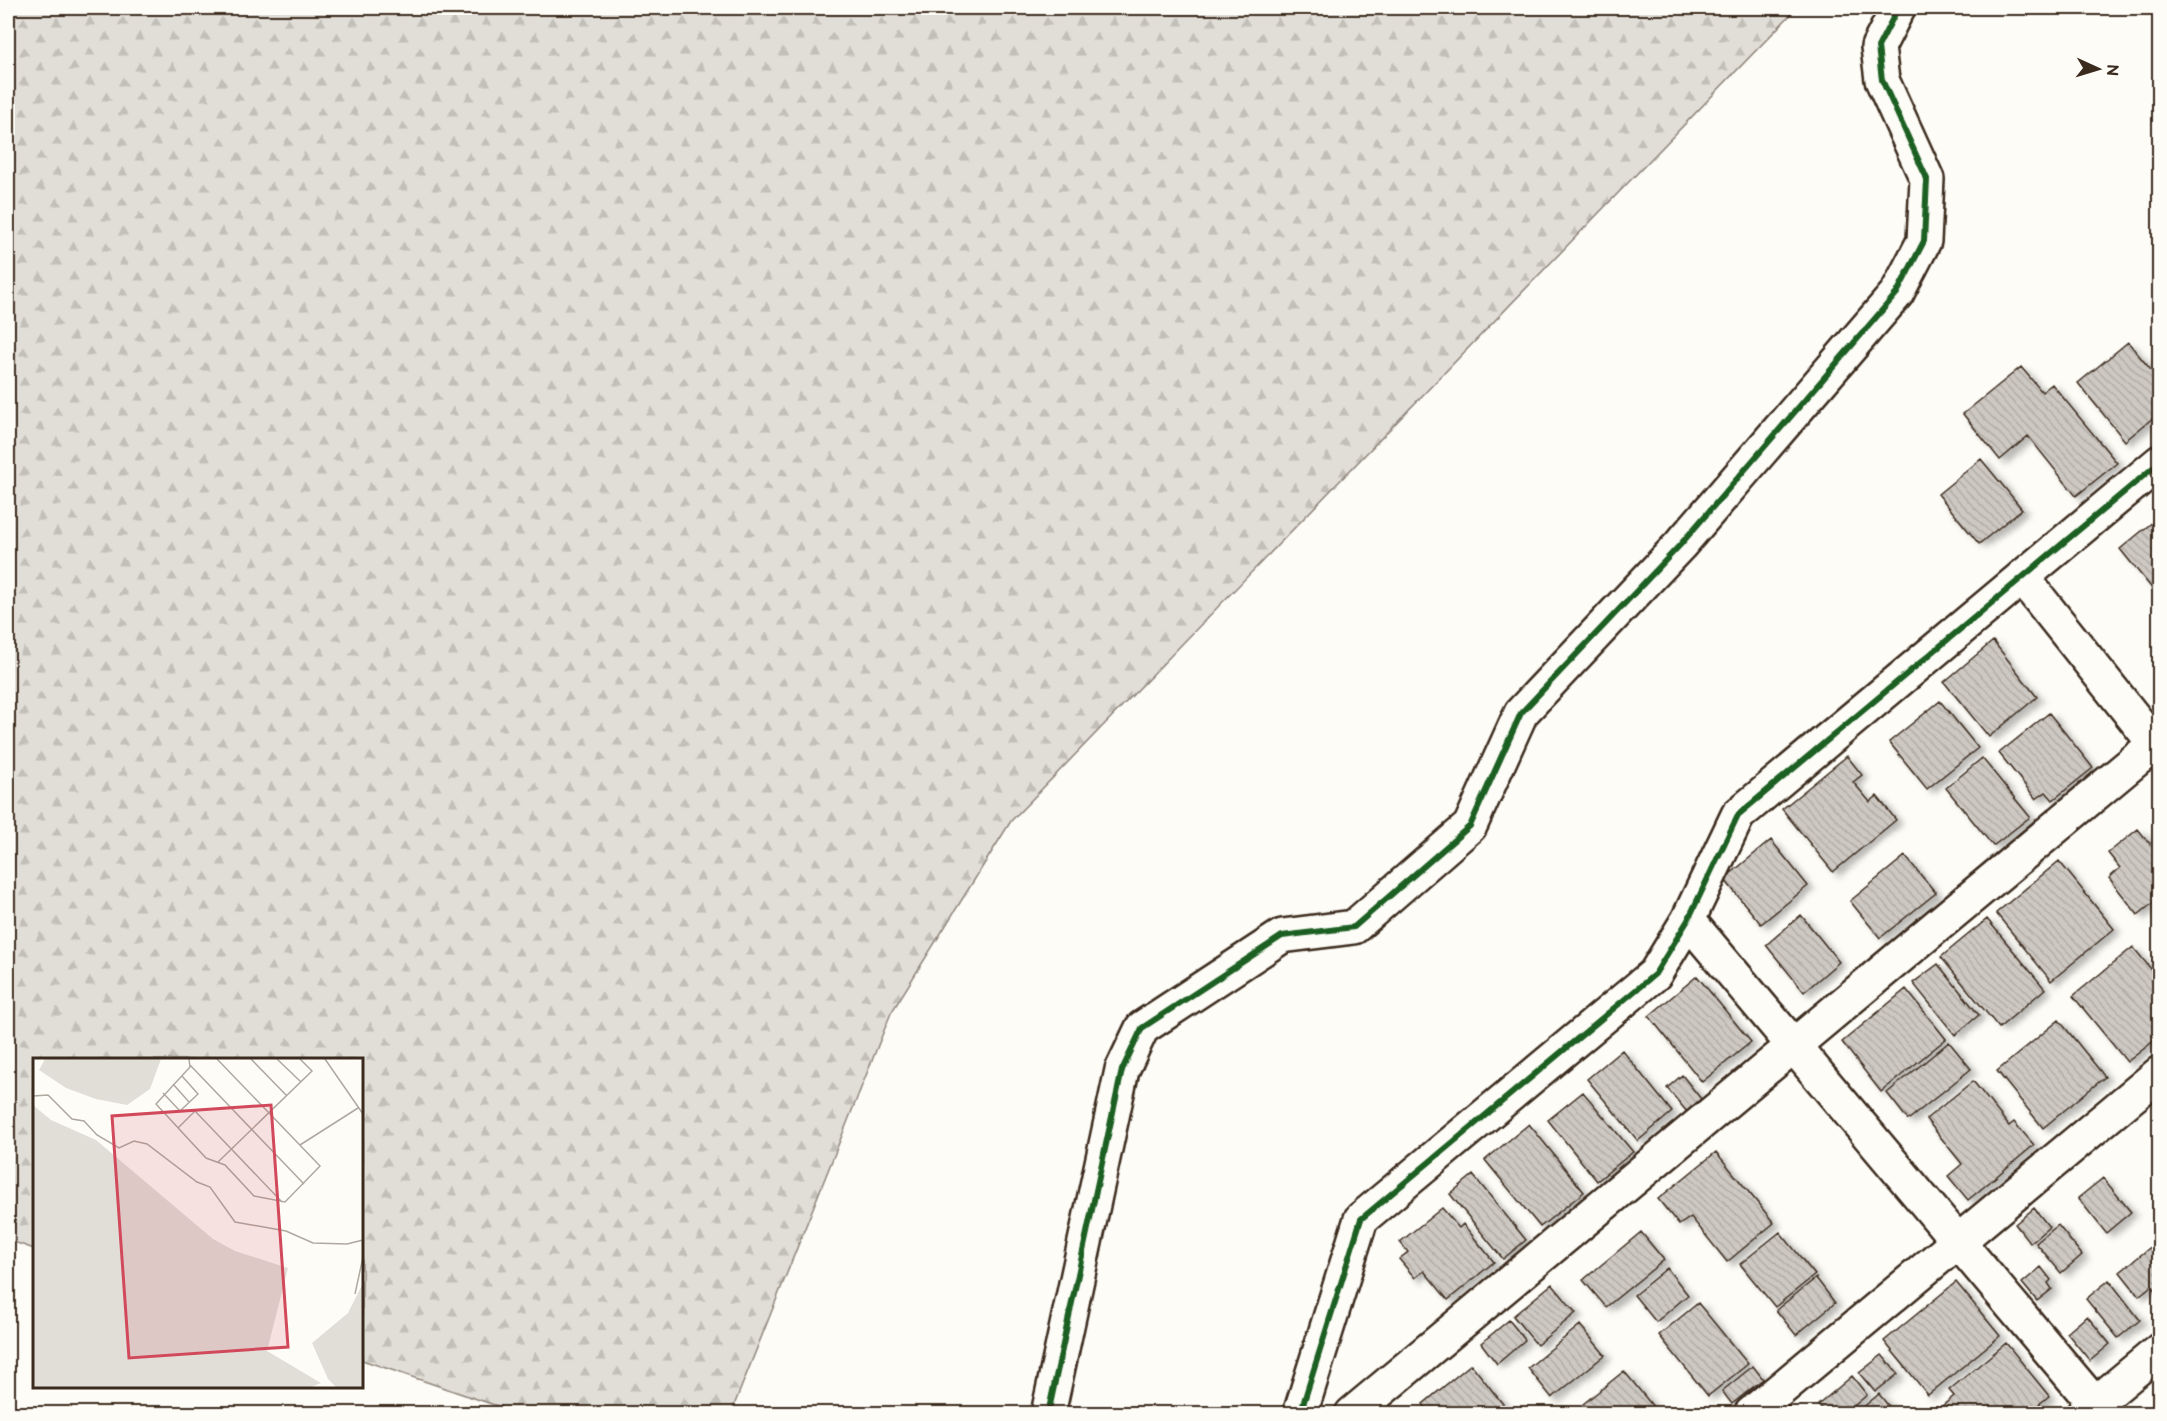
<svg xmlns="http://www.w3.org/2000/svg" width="2167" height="1421" font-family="'Balsamiq Sans',sans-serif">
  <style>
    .forest { fill: url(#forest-firs); stroke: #8e847a; stroke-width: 1.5 }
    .building { fill: url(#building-back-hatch); stroke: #3b2a1e; stroke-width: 1.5; filter: url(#shadow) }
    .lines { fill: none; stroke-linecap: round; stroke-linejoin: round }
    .street-casing { stroke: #3b2a1e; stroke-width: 38 }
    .street { stroke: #fdfcf7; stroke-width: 33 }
    .cycleway-casing { stroke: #fdfcf7; stroke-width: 10 }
    .cycleway { stroke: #1b5e20; stroke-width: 6 }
    .inset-road { fill: none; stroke: #afa8a0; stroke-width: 1.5 }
    .view { fill: #d1495b; fill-opacity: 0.15; stroke: #d1495b; stroke-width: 3 }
    .inset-edge { fill: none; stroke: #3b2a1e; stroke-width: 3 }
  </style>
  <defs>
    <pattern id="forest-firs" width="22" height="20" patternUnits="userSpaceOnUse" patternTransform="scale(1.5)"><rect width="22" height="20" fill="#e1ded7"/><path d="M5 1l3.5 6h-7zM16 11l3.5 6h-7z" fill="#c2bfb8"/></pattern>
    <pattern id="building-back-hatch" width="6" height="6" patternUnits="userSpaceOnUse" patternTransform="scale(1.5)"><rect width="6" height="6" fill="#cdc8c2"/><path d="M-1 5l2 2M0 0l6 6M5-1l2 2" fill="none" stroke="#b1aca6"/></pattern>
    <filter id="shadow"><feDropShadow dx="6" dy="4" stdDeviation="3" flood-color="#0004"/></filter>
  </defs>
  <rect width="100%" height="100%" fill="#fdfcf7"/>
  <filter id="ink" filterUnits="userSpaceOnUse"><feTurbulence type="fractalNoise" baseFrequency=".0167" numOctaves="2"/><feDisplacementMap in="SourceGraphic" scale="12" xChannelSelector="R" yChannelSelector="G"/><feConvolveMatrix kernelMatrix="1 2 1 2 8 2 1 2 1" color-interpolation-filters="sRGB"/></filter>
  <g filter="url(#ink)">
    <path class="forest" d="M8 8H1797L1011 821 891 1013 731 1413H518L362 1360V1060H34V1249L8 1240Z"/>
    <path class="building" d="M2128 342 2160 381V412L2125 441 2078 383Z
      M2021 367 2042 392 2052 384 2117 463 2076 496 2028 436 2000 460 1963 414Z
      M1981 459 2022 509 1979 544 1938 494Z
      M2160 516V587L2154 591 2120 549Z
      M1993 641 2037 697 1989 737 1944 682Z
      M1940 701 1978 748 1927 789 1889 742Z
      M2049 713 2093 768 2053 800 2046 792 2036 799 1999 753Z
      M1847 756 1862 775 1853 782 1870 802 1877 796 1896 820 1833 872 1782 809Z
      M1982 758 2030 817 1993 846 1946 788Z
      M2138 829 2150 844 2160 836V897L2138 915 2109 878 2120 868 2108 853Z
      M1771 840 1808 886 1761 924 1724 879Z
      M1905 856 1936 893 1880 938 1850 901Z
      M2059 861 2114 929 2051 981 1996 913Z
      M1801 915 1839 962 1804 992 1766 945Z
      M1987 919 2045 989 1999 1028 1941 957Z
      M2133 947 2160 980V1036L2127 1062 2073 996Z
      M1938 964 1979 1015 1955 1035 1913 983Z
      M1697 976 1751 1042 1702 1082 1649 1016Z
      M1906 989 1946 1039 1881 1092 1842 1042Z
      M2059 1020 2105 1077 2043 1128 1997 1071Z
      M1949 1042 1971 1069 1908 1120 1887 1093Z
      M1622 1050 1672 1112 1638 1141 1587 1079Z
      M1682 1075 1701 1099 1687 1112 1667 1088Z
      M1973 1081 2009 1126 2014 1122 2034 1145 1968 1200 1948 1176 1962 1164 1926 1119Z
      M1583 1092 1633 1152 1597 1181 1548 1120Z
      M1529 1124 1584 1192 1540 1227 1485 1160Z
      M1716 1152 1774 1223 1727 1262 1691 1217 1679 1225 1658 1199Z
      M1473 1175 1526 1240 1503 1259 1450 1194Z
      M2103 1178 2131 1212 2106 1233 2078 1198Z
      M1442 1208 1459 1228 1463 1224 1494 1262 1448 1300 1424 1271 1415 1278 1399 1259 1408 1252 1400 1242Z
      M2034 1208 2049 1227 2030 1243 2015 1224Z
      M2058 1225 2082 1255 2061 1273 2036 1243Z
      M1641 1232 1664 1260 1606 1307 1583 1280Z
      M1780 1232 1815 1275 1775 1307 1740 1264Z
      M2159 1240 2160 1296 2151 1286 2139 1296 2120 1272Z
      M2041 1267 2051 1280 2048 1283 2052 1289 2037 1301 2022 1283Z
      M1667 1268 1688 1295 1656 1322 1634 1295Z
      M1816 1278 1835 1303 1796 1335 1776 1310Z
      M2109 1280 2140 1320 2118 1338 2086 1299Z
      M1956 1282 2000 1336 1928 1395 1884 1341Z
      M1552 1284 1576 1313 1537 1345 1513 1316Z
      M1698 1303 1748 1364 1708 1396 1659 1335Z
      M2087 1316 2110 1344 2090 1361 2067 1333Z
      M1509 1320 1525 1340 1497 1364 1481 1343Z
      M1580 1325 1605 1355 1552 1398 1528 1368Z
      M2006 1343 2049 1396 2027 1414H1944L1940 1408 1954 1396 1949 1390Z
      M1882 1355 1898 1374 1875 1392 1859 1373Z
      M1471 1364 1511 1414H1430L1423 1404Z
      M1753 1366 1763 1379 1732 1404 1722 1391Z
      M1624 1371 1659 1414H1591L1583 1404Z
      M1852 1376 1867 1395 1844 1414H1826L1818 1405Z
      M1879 1394 1895 1414H1855Z
      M1925 1406 1931 1414H1915Z"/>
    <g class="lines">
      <g class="street-casing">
        <path id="street" d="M1688 920 2103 1414
          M1048 1414 1122 1070 1142 1028 1282 936 1354 927 1470 826 1521 713 1680 545 1897 293 1924 241 1927 179 1882 80 1878 47 1898 8
          M1300 1414 1361 1219 1655 974 1688 920 1738 815 2160 462
          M1352 1414 2155 744 2022 577
          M1751 1414 2160 1073
          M2083 1414 2160 1350"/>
      </g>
      <use href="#street" class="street"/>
      <g class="cycleway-casing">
        <path id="cycleway" d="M1048 1414 1122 1070 1142 1028 1282 936 1354 927 1470 826 1521 713 1680 545 1897 293 1924 241 1927 179 1882 80 1878 47 1898 8
          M1300 1414 1361 1219 1655 974 1688 920 1738 815 2160 462"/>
      </g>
      <use href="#cycleway" class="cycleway"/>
    </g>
  </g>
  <g transform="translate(33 1058)">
    <rect width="330" height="330" fill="#fdfcf7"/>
    <path d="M12 1H128L117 31 94 47 63 41 33 30 6 12ZM0 47 18 62 63 82 180 181 202 193 255 210 234 293 288 325 278 329H0ZM330 225V329H303L295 321 279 285 315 255Z" fill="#e1ded7"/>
    <path class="inset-road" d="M156 1 157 9 123 46 173 100 192 107 221 138 252 144 287 108 184 1M218 1 254 38M244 1 268 24M292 1 330 56M157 7 271 126M140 26 156 44M130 35 147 53 165 36 149 18M0 38 15 37 39 61 51 63 64 77 86 90 101 83 114 86 164 124 177 129 202 164 253 173 280 185 314 186 330 182M145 70 162 53 249 144M267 87 325 50M185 104 279 13 267 1M322 236 330 199"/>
    <path class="view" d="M238 47 255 289 96 300 79 58Z"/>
    <rect width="330" height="330" class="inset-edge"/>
  </g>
  <rect width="2167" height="1421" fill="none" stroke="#fdfcf7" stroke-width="30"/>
  <rect x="15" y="15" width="2137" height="1391" fill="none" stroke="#3b2a1e" stroke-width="2" filter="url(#ink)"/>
  <g transform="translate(2098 69) rotate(94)" stroke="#fdfcf7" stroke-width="4.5" paint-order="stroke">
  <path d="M0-4.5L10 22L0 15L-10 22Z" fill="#3b2a1e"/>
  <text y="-9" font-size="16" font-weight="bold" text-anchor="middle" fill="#3b2a1e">N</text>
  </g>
</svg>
